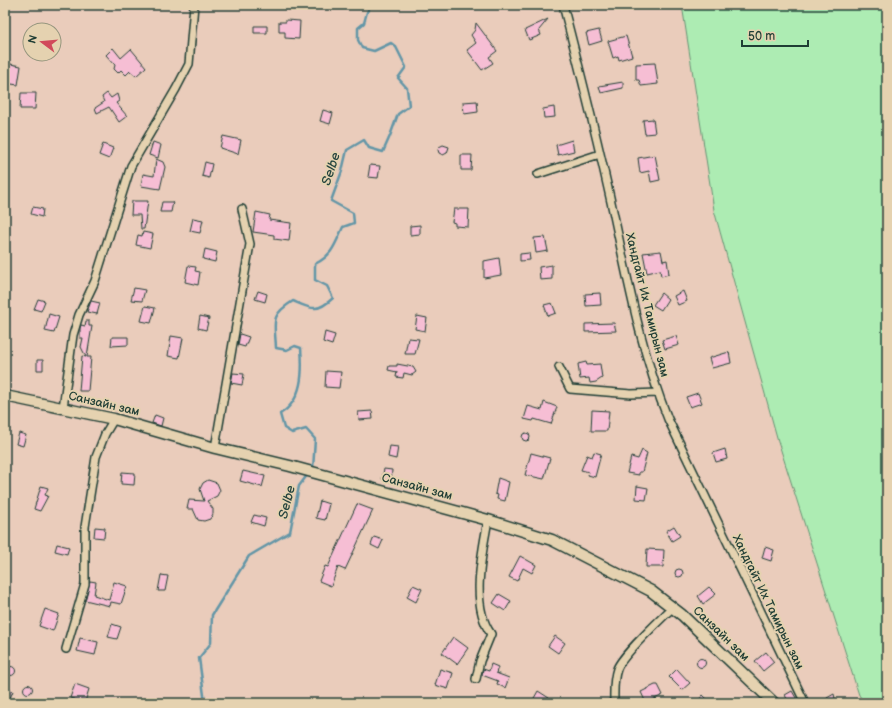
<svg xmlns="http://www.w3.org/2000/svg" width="892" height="708" font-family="'Balsamiq Sans',sans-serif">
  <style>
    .green { fill: #adecb3; stroke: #669474 }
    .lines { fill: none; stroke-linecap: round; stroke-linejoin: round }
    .stream { stroke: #6496a7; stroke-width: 2.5 }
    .building { fill: #f6bed4; stroke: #1f3d34 }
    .minor-casing { stroke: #1f3d34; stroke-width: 10 }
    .secondary-casing { stroke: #1f3d34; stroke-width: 13 }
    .minor { stroke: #e5d2b0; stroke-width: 7 }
    .secondary { stroke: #e5d2b0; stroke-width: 10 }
    .labels { text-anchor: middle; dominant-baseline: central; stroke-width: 4; stroke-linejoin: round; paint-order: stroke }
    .street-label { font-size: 12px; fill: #1f3d34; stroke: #e5d2b0 }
    .water-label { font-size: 13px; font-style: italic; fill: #25443e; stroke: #e5d2b0 }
  </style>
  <rect width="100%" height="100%" fill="#eaccbb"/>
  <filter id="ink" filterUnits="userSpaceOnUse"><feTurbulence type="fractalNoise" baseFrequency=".025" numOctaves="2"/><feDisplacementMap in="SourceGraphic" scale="8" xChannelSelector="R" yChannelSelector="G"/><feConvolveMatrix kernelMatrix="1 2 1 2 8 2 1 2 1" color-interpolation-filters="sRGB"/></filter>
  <g filter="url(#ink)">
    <path class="green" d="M682 5H887V703H864L859 695 778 441 714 210Z"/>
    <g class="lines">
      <path class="stream" d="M313 469 315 439 306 429 292 433 284 428 280 414C303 400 303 372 301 348L295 346 287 350 276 348C275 322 269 316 293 301 312 309 317 313 333 298L327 286 315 280V264C333 255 335 244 343 227L354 223 353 213 331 201 342 171 347 150 364 140 369 148 383 152 390 136 398 114 409 106 407 88 398 78 406 67 396 47 391 43 374 51 362 48 358 40V28L364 23 367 12 371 5
        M205 703 199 658 211 643 212 615 249 556 290 532 299 486 308 474"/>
    </g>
    <path class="building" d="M548 19 539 30 541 35 529 40 525 30Z
      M286 20 300 21 299 39 285 38V32H279V22H286Z
      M476 23 497 51 489 57 493 63 482 70 467 50 476 43 471 35 475 30Z
      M254 26H267V33H254Z
      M599 30 602 41 589 45 586 33Z
      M626 36 632 56 619 60 618 56 613 58 608 41Z
      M113 48 121 58 131 49 146 67 136 76 130 71 126 75 121 70 118 73 114 69 115 65 106 55Z
      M5 63 21 66 18 85 5 83Z
      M655 63 658 84 641 86 639 80H636V64Z
      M623 82V88L601 93 599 86Z
      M21 93H36L35 109H20Z
      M107 93 111 98 117 94 119 101 116 103 127 116 119 122 109 107 97 113 95 108 104 102 102 97Z
      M477 101 478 112 464 114 463 102Z
      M554 107 555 117 544 118 543 109Z
      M323 110 333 113 330 124 320 121Z
      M653 119 655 133 645 134 643 120Z
      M223 136 241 140 238 154 220 148Z
      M572 140 574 151 558 155 556 145Z
      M153 142 161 145 158 158 149 155Z
      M103 144 113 148 109 159 99 155Z
      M443 145 449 147 447 153 443 155 439 153 438 150 439 147Z
      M461 155H472L471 170H461Z
      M655 155 660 180 651 182 649 171 640 173 638 158Z
      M156 159 163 162 165 167 160 189 141 186 143 174 154 176Z
      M205 162 212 164 209 178 202 176Z
      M370 165 380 166 378 178 368 177Z
      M132 201H148L144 229H141L140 215H131Z
      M162 202H173L171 212H160Z
      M33 207 43 209 42 217 31 214Z
      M454 209H469L468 227 455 226V223L452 222Z
      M256 212 270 215 269 220 291 223 289 241 274 239V235L253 232Z
      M193 218 203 220 200 233 190 231Z
      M420 225V234L410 235V226Z
      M143 232 153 234 150 248 136 245 138 235 142 236Z
      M545 237 548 251 536 253 534 238Z
      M205 249 217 252 215 262 203 259Z
      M661 251 663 261 667 260 669 274 661 276 660 270 647 273 643 253Z
      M529 253 530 260 520 261V254Z
      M499 258 501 275 484 278V261Z
      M552 265V279L540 280 539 267Z
      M188 266 196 267 195 271 200 272 198 285 185 282Z
      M134 288 145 290 142 301 131 300Z
      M258 291 267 294 265 302 255 299Z
      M683 291 687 301 678 305 674 296Z
      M600 293 601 305 586 306 585 294Z
      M661 293 668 299 661 310 653 305Z
      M38 299 45 301 41 311 34 309Z
      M91 301 100 303 97 314 87 312Z
      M552 303 556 313 548 316 544 305Z
      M145 306 155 308 151 323 141 321Z
      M49 314 59 317 54 333 45 331Z
      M200 316 209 318 206 330 198 328Z
      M417 316 427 318 425 331 415 329Z
      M86 321H89V326H92L87 357H91L88 391H79L82 356 86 357 81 347 83 338H80V328L81 325 85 326Z
      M614 323 616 331 585 332V324Z
      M325 332 335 335 332 345 323 342Z
      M240 334 249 337 245 347 238 345Z
      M171 336 183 338 179 358 168 356Z
      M676 336 679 345 665 349 662 340Z
      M112 337H128V345L111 346Z
      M408 338 419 339 415 354H405Z
      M729 352 731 363 712 368 709 358Z
      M37 360H43V370H37Z
      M586 362 587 365 600 364 602 378 596 382 590 383 589 378 580 379 578 364Z
      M397 364 413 367 416 372 412 375 404 373 403 378 396 377 397 372 388 370 389 366H397Z
      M326 371 341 372 339 388 325 387Z
      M233 373 244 374 242 385 231 383Z
      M698 393 702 403 690 407 686 397Z
      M544 402 557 407 551 424 534 419 533 421 524 419 528 406 542 410Z
      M592 410 609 411 607 431H591Z
      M372 411 373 419 359 420 358 412Z
      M155 415 163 418 161 426 152 423Z
      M522 437a4 4 0 1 1 8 0a4 4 0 1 1-8 0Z
      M19 433 26 435 23 446 16 444Z
      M390 446 398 447 396 459 388 457Z
      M725 449 727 459 716 462 713 453Z
      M642 450 647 453 642 472H639V475L627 473 631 457 638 459Z
      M594 452 601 454 595 477 588 475 589 472 581 470 587 455 592 457Z
      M531 453 550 458 544 479 525 475Z
      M384 469 392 470 391 482 382 479Z
      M243 471 265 476 262 487 240 481Z
      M122 472 135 473 134 485 121 484Z
      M498 478 509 482 505 501 497 499 498 495 495 494Z
      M208 480 217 483 220 490 217 496 207 501 213 509V514L210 519 204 521 198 520 193 509H187L189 500 204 501 200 489 203 483Z
      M41 486 48 488 45 495 48 496 40 511 34 509Z
      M637 486 648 488 646 500 636 499Z
      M320 501 329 504 325 520 316 518Z
      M357 504 373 510 345 570 338 567 331 586 319 581 325 566 328 567Z
      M254 515 266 518 264 526 251 522Z
      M674 526 680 536 672 541 666 531Z
      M95 527 105 528 104 538 94 537Z
      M374 537 383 540 379 549 371 545Z
      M57 544 69 547 67 554 55 551Z
      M765 547 774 550 771 561 762 558Z
      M647 549 664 550 663 567H646Z
      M520 556 536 565 532 573 523 568 517 581 509 577Z
      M675 573a4 4 0 1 1 8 0a4 4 0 1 1-8 0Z
      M161 575 168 576 165 591H158Z
      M90 581 96 582 94 595 109 600 114 582 127 586 121 604 111 602 110 606 85 600Z
      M413 585 422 589 416 602 407 597Z
      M709 587 716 594 703 604 698 596Z
      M499 594 511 601 505 611 493 603Z
      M45 609 59 614 53 631 39 626Z
      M112 624 121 627 117 639 108 637Z
      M555 636 565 643 558 653 548 646Z
      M453 637 468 648 457 664 442 653Z
      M80 638 98 642 95 655 77 651Z
      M766 652 774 662 763 671 755 661Z
      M696.5 663a4.5 4.5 0 1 1 9 0a4.5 4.5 0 1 1-9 0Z
      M491 664 498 667 496 673 509 678 505 688 497 684 498 681 482 675 483 669 489 671Z
      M6.5 671a4.5 4.5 0 1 1 9 0a4.5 4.5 0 1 1-9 0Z
      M440 669 453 673 448 689 435 685Z
      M677 669 690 683 682 690 669 677Z
      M75 684 89 689 85 702 70 698Z
      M23.5 689a4.5 4.5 0 1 1 9 0a4.5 4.5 0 1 1-9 0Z
      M655 685H658L663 695 646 703 641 692Z
      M5 688 13 691 8 703H5Z
      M538 691 549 698 546 703H538L533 700Z
      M792 691 799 703H789L785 695Z
      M834 694 836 703H828L827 698Z
      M703 695 711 703H696Z"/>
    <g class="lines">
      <g class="minor-casing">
        <path id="minor" d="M563 5C581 74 598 142 613 211 628 281 641 352 668 419L805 703
          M538 174 600 154
          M559 367 570 389 631 394 658 393
          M63 408 73 335 79 315 95 281 131 166 176 89 189 64 194 5
          M215 448 250 244 242 209
          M66 649 85 584V527L96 457 105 434 114 419
          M476 679 480 661 491 634C470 605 482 554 488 520
          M614 703C614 692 613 680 617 669 622 655 660 620 672 608"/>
      </g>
      <g class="secondary-casing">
        <path id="secondary" d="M5 396 114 419 215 448 290 466 488 520 552 540 651 591 682 615 774 703"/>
      </g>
      <use href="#minor" class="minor"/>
      <use href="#secondary" class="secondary"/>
    </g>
  </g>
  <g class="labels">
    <g class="street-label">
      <text transform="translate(647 305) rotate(76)">Хандгайт Их Тамирын зам</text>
      <text transform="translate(104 404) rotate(13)">Санзайн зам</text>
      <text transform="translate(417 487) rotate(15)">Санзайн зам</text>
      <text transform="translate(768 602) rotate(64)">Хандгайт Их Тамирын зам</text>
      <text transform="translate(721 634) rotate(44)">Санзайн зам</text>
    </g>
    <g class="water-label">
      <text transform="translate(331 169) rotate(-72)">Selbe</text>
      <text transform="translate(287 502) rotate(-76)">Selbe</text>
    </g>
  </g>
  <rect width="892" height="708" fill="none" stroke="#e5d2b0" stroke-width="20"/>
  <rect x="10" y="10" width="872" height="688" fill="none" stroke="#1f3d34" stroke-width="1.5" filter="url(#ink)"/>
  <g transform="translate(42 42) rotate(286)"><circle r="19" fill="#e5d2b0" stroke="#96967e"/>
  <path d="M0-3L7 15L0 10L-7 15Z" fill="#d1495b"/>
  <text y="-6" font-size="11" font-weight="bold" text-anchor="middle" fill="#1f3d34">N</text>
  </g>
  <path d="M742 40v6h66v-6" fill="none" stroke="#1f3d34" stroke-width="2"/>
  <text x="748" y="40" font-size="12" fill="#1f3d34" stroke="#e5d2b0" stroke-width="3" paint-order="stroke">50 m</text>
</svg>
